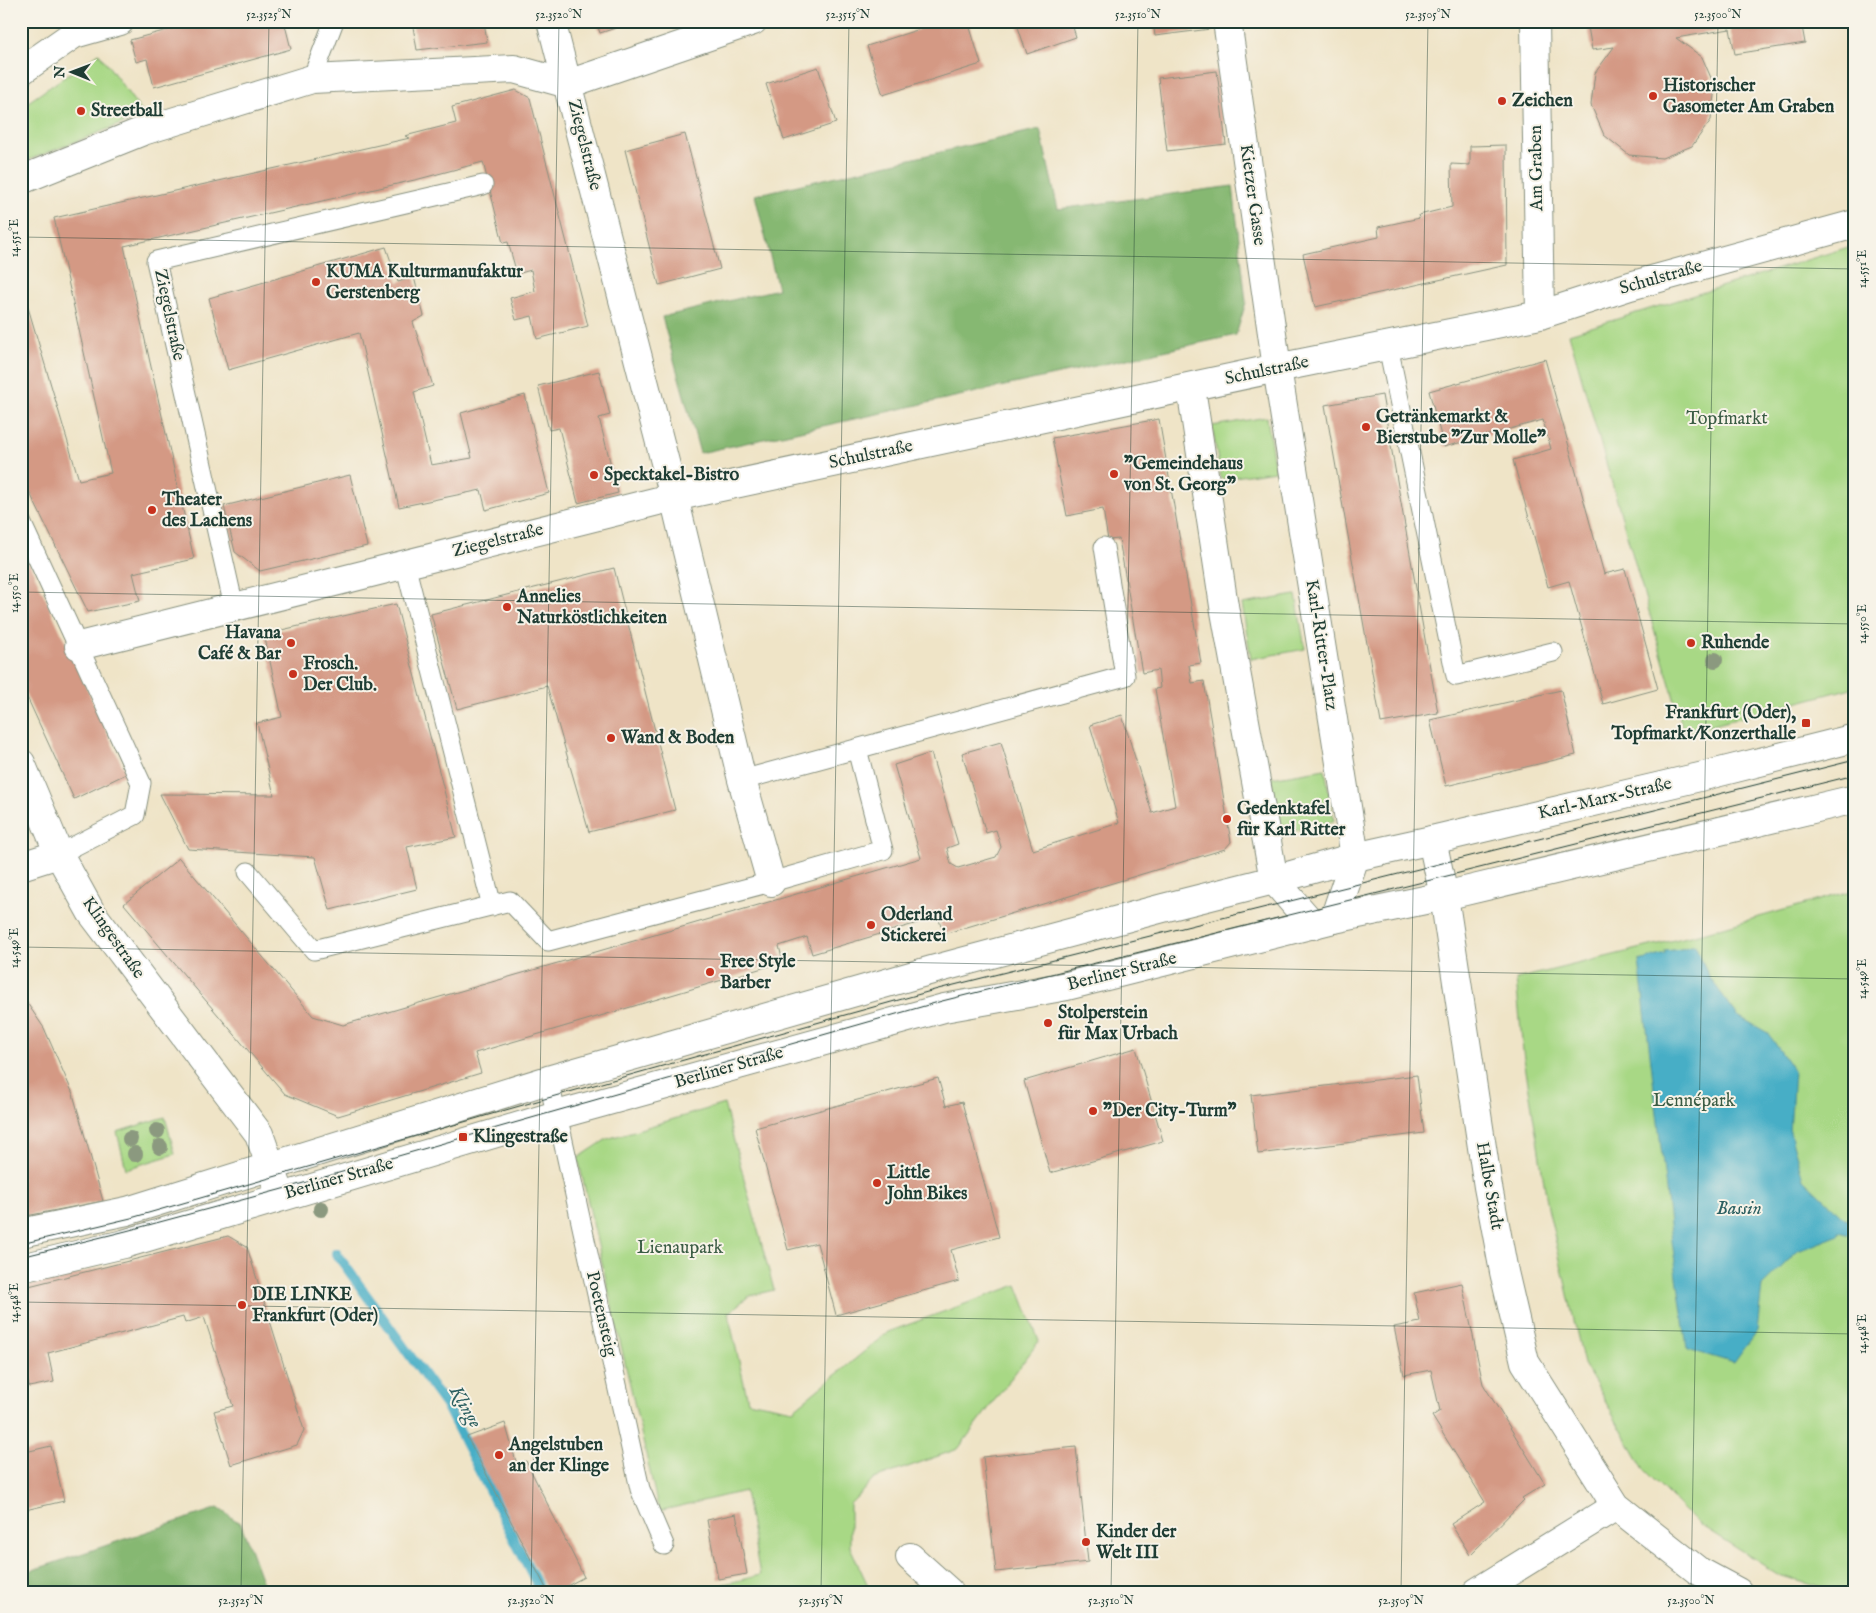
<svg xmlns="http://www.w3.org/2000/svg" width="1876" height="1613" font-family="'IM FELL English',serif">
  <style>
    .green { fill: #a8d885; stroke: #648a5c }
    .forest { fill: #86b872; stroke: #527a53 }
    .water { fill: #47aec6; stroke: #33767d }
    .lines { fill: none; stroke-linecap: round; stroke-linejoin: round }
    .stream { stroke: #47aec6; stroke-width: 10 }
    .building { fill: #d49984 }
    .lane-casing { stroke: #87907e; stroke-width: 21 }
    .street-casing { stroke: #87907e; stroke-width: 30 }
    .secondary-casing { stroke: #87907e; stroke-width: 30 }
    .lane { stroke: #fff; stroke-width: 19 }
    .street { stroke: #fff; stroke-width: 28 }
    .secondary { stroke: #fff; stroke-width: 28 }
    .tram { stroke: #1f3d34; stroke-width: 1 }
    .tree { fill: #8b997f }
    .ticks { fill: none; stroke: #1f3d34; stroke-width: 1; stroke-opacity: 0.45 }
    .poi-dot { fill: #c8321e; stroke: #f7f3e8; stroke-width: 2 }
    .labels { text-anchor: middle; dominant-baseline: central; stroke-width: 4; stroke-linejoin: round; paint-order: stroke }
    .poi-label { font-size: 18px; font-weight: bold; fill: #1f3d34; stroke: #f7f3e8; text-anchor: start }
    .street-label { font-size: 18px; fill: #1f3d34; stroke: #f7f3e8 }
    .park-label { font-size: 18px; fill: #3a5c44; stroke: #f7f3e8 }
    .water-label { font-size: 19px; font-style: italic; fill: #2b5f60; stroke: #f7f3e8 }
    .neatline { fill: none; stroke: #1f3d34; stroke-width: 2 }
    .ticks-label { font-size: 12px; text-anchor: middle; fill: #1f3d34 }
  </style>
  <rect width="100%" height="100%" fill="#f7f3e8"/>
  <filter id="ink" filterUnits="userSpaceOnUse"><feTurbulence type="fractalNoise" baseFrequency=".02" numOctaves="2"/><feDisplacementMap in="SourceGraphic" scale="10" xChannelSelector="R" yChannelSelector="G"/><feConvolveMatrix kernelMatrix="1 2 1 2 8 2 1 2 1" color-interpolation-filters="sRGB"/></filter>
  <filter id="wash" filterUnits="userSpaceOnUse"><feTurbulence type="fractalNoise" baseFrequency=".0096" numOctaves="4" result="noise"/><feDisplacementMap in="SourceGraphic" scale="20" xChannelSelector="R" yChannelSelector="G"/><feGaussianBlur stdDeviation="1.12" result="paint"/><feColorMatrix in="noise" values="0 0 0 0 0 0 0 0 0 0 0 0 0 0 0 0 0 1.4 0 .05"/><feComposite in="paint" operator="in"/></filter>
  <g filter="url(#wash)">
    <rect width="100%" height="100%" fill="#efe4c7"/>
    <path class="green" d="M99 53 144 115 21 163V107Z
      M1855 245V687L1684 733 1569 334Z
      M1267 417 1275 471 1221 479 1212 426Z
      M1296 595 1305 649 1251 659 1242 604Z
      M1325 769 1334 821 1281 834 1271 778Z
      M1855 890V1592H1834L1779 1575 1697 1523 1644 1470 1584 1364 1548 1208 1523 1052 1516 979 1699 934Z
      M724 1104 774 1290 749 1296 728 1313 748 1401 793 1410 888 1332 1017 1285 1039 1341 958 1449 874 1479 850 1504V1547L871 1592H712L717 1586 760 1575 745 1491 659 1511 578 1158 607 1139Z
      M165 1117 175 1154 126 1169 117 1132Z"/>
    <path class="forest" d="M1040 129 1058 209 1233 186 1246 302 1236 335 700 453 662 317 778 289 755 195Z
      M218 1508 241 1524 266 1592H21V1574Z"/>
    <path class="water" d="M1695 945 1710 978 1738 1016 1768 1033 1794 1071 1790 1133 1803 1179 1844 1218 1855 1221V1236L1839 1232V1235L1798 1251 1762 1286 1757 1331 1734 1363 1687 1349 1672 1241 1639 961 1665 954V951L1681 949Z"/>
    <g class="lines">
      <path class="stream" d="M336 1253 447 1407 541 1592"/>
    </g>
    <g id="blocks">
      <path class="building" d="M201 21H284L291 49 154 87 147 59 136 62 130 40Z
        M412 21H484L487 42 417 50Z
        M596 21H634V22L600 33Z
        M945 21H968L981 64 883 95 867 46Z
        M1016 21H1071L1076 37 1027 54Z
        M1153 21H1209L1210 29 1155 36Z
        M1587 21H1801L1805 43 1735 54 1730 29 1676 38 1702 57 1715 87 1711 120 1692 146 1662 158 1629 155 1604 135 1591 105 1595 73 1614 47 1592 50Z
        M818 67 836 123 784 140 766 84Z
        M1217 71 1226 144 1167 151 1158 78Z
        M516 90 530 98 588 326 537 339 532 316 516 320 510 298 535 291 531 270 517 274 508 242 503 243 483 162 419 179 124 246 194 559 133 573 140 601 88 612 26 485 21 486V306L27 304 79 480 111 473 54 218 410 138 405 136 456 123 452 107Z
        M685 134 720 269 659 285 625 150Z
        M1506 145 1507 265 1315 307 1303 254 1379 237 1378 227 1420 218 1419 215 1452 207 1451 164 1470 165V146Z
        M386 247 398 282 414 277 424 316 413 322 433 386 414 392 431 465 472 458 461 413 525 395 549 493 486 510 481 490 399 507 359 333 228 370 209 298Z
        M1545 359 1604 574 1625 569 1658 689 1603 704 1569 581 1548 587 1513 460 1551 449 1543 420 1444 447 1429 391Z
        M599 371 610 415 599 418 618 493 578 503 559 428 549 430 538 386Z
        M1382 395 1438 713 1381 723 1325 405Z
        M1159 419 1201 663 1189 665 1192 683 1204 681 1231 842 1225 849 944 934 938 917 812 954 807 937 779 946 783 962 475 1053 481 1073 338 1116 285 1094 124 904 179 858 313 1016 343 1025 921 858 894 765 931 753 958 844 947 848 951 864 958 868 996 857 1001 847 996 830 986 833 962 753 1001 742 1033 850 1119 823 1090 725 1122 715 1152 813 1175 806 1155 689 1160 688 1158 670 1142 673 1119 539 1108 540 1103 509 1067 516 1052 438Z
        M350 475 367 546 260 571 235 552 224 506Z
        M21 545 126 774 74 799 21 684Z
        M614 568 675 810 589 832 547 686 457 709 431 614Z
        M396 604 456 837 407 847 417 889 330 910 315 857 188 849 160 794 274 795 257 723 282 717 264 634Z
        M1561 690 1576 755 1446 786 1430 720Z
        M21 994 44 1028 73 1094 103 1201 21 1217Z
        M1136 1048 1163 1141 1050 1173 1024 1081Z
        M1417 1075 1424 1133 1258 1154 1251 1095Z
        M938 1078 946 1106 962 1102 999 1237 951 1250 959 1281 836 1315 817 1243 788 1250 755 1128Z
        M228 1236 247 1247 304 1430 297 1445 231 1465 214 1411 233 1406 204 1317 185 1323 183 1317 48 1353 54 1382 29 1387 23 1358 21 1359V1288Z
        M1462 1283 1483 1384 1545 1484 1522 1498 1524 1500 1470 1555 1451 1524 1485 1502 1432 1416 1440 1411 1431 1370 1404 1375 1394 1327 1420 1322 1414 1293Z
        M505 1423 517 1465 526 1461 584 1577 556 1592H548L467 1437Z
        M51 1446 64 1501 21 1511V1453Z
        M1076 1447 1088 1562 996 1572 983 1457Z
        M736 1514 747 1574 718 1579 707 1520Z"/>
    </g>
  </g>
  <g filter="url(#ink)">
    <use href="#blocks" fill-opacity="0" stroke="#87907e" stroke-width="1"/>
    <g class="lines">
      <g class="lane-casing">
        <path id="lane" d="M312 79 334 21
          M1388 346 1456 676 1553 652
          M21 522 141 783 135 815 59 854
          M405 564 492 906
          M234 607 156 261 483 185
          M742 780 1125 676 1104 547
          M248 872 314 950 510 901 548 941 771 882 883 850 857 749
          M548 1080 562 1136 640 1489 664 1545"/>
      </g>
      <g class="street-casing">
        <path id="street" d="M551 21 674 497 742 780 771 882
          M1227 21 1277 368 1355 857 1334 919
          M1535 21 1540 315
          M21 71 74 34 120 21
          M21 180 143 131 312 79 514 69 568 84 753 21
          M1191 388 1224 606 1274 880 1313 925
          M79 646 674 497 1277 368 1540 315 1630 286 1855 224
          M21 763 59 854 91 912 259 1134 281 1196
          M1432 840 1444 896 1488 1187 1504 1272 1525 1362 1616 1506 1697 1570 1738 1592
          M21 866 59 854
          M910 1557 949 1592
          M1477 1592 1616 1506"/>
      </g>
      <g class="secondary-casing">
        <path id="secondary" d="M21 1233 127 1211 548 1080 932 970 1163 908 1274 880 1355 857 1432 840 1708 775 1855 738
          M21 1268 124 1244 557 1115 944 1008 1067 986 1334 919 1444 896 1855 799"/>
      </g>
      <use href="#lane" class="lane"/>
      <use href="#street" class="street"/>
      <use href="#secondary" class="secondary"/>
      <path class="tram" d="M21 1244 131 1218 537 1101 938 989 1855 760
        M21 1257 126 1231 279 1190 942 1001 1855 775"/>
    </g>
    <g class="tree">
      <circle cx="1715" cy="660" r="8"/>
      <circle cx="157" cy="1131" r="8"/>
      <circle cx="130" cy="1139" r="8"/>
      <circle cx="160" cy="1147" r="8"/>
      <circle cx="135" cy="1154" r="8"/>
      <circle cx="321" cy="1209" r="8"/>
    </g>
  </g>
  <path class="ticks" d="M21 237 1855 269M21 592 1855 624M21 947 1855 979M21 1302 1855 1334M241 1592 269 21M531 1592 559 21M821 1592 849 21M1111 1592 1138 21M1401 1592 1428 21M1691 1592 1718 21"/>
  <g class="poi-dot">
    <circle cx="1653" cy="96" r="5"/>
    <circle cx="1502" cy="101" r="5"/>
    <circle cx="81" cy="111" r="5"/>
    <circle cx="316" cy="282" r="5"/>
    <circle cx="1366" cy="427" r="5"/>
    <circle cx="1114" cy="474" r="5"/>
    <circle cx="594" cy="475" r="5"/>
    <circle cx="152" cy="510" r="5"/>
    <circle cx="507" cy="607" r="5"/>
    <circle cx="291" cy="643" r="5"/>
    <circle cx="1691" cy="643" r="5"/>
    <circle cx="293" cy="674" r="5"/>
    <rect x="1801" y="718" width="10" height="10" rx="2.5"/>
    <circle cx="611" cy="738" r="5"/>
    <circle cx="1227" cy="819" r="5"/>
    <circle cx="871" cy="925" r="5"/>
    <circle cx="710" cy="972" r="5"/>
    <circle cx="1048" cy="1023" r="5"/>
    <circle cx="1093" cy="1111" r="5"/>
    <rect x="458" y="1132" width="10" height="10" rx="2.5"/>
    <circle cx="877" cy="1183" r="5"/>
    <circle cx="242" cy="1305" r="5"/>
    <circle cx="499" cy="1455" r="5"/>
    <circle cx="1086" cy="1542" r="5"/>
  </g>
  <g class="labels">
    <g class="poi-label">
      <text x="1663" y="86">Historischer<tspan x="1663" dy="21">Gasometer Am Graben</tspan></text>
      <text x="1512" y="101">Zeichen</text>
      <text x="91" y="111">Streetball</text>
      <text x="326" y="272">KUMA Kulturmanufaktur<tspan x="326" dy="21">Gerstenberg</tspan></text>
      <text x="1376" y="417">Getränkemarkt &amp;<tspan x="1376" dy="21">Bierstube "Zur Molle"</tspan></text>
      <text x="1124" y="464">"Gemeindehaus<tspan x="1124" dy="21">von St. Georg"</tspan></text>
      <text x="604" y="475">Specktakel-Bistro</text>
      <text x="162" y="500">Theater<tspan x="162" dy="21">des Lachens</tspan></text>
      <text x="517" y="597">Annelies<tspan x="517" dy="21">Naturköstlichkeiten</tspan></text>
      <text x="281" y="633" text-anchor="end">Havana<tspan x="281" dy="21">Café &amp; Bar</tspan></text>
      <text x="1701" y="643">Ruhende</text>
      <text x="303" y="664">Frosch.<tspan x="303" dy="21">Der Club.</tspan></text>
      <text x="1796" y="713" text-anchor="end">Frankfurt (Oder),<tspan x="1796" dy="21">Topfmarkt/Konzerthalle</tspan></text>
      <text x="621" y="738">Wand &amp; Boden</text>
      <text x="1237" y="809">Gedenktafel<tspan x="1237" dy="21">für Karl Ritter</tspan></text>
      <text x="881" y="915">Oderland<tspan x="881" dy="21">Stickerei</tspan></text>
      <text x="720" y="962">Free Style<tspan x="720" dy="21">Barber</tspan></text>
      <text x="1058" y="1013">Stolperstein<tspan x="1058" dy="21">für Max Urbach</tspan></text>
      <text x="1103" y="1111">"Der City-Turm"</text>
      <text x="473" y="1137">Klingestraße</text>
      <text x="887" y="1173">Little<tspan x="887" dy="21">John Bikes</tspan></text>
      <text x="252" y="1295">DIE LINKE<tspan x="252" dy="21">Frankfurt (Oder)</tspan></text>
      <text x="509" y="1445">Angelstuben<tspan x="509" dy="21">an der Klinge</tspan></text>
      <text x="1096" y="1532">Kinder der<tspan x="1096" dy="21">Welt III</tspan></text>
    </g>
    <g class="street-label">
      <text transform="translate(584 145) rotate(76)">Ziegelstraße</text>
      <text transform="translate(1537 168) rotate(-91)">Am Graben</text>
      <text transform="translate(1252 195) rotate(82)">Kietzer Gasse</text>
      <text transform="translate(1661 278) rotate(-16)">Schulstraße</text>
      <text transform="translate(169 315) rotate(78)">Ziegelstraße</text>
      <text transform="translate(1267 371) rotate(-12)">Schulstraße</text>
      <text transform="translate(871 455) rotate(-12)">Schulstraße</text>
      <text transform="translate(498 541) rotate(-14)">Ziegelstraße</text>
      <text transform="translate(1321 645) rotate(81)">Karl-Ritter-Platz</text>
      <text transform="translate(1605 799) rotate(-13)">Karl-Marx-Straße</text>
      <text transform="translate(113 938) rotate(55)">Klingestraße</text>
      <text transform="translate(1122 972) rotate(-14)">Berliner Straße</text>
      <text transform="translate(729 1068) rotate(-16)">Berliner Straße</text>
      <text transform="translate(339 1179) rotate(-16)">Berliner Straße</text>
      <text transform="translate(1489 1186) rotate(80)">Halbe Stadt</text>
      <text transform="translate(601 1314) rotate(77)">Poetensteig</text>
    </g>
    <g class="park-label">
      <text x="1727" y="419">Topfmarkt</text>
      <text x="1694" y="1101">Lennépark</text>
      <text x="680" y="1248">Lienaupark</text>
    </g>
    <g class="water-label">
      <text x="1739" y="1209">Bassin</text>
      <text transform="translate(465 1407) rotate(60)">Klinge</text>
    </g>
  </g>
  <rect width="1876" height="1613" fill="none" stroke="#f7f3e8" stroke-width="55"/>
  <g transform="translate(72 72) rotate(271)" stroke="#f7f3e8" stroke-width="4" paint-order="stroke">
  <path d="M0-4L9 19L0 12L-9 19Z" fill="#1f3d34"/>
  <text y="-8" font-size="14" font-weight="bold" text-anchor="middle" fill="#1f3d34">N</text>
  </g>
  <rect x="28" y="28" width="1820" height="1558" class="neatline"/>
  <g class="ticks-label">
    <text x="269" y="18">52.3525°N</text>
    <text x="559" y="18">52.3520°N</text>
    <text x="848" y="18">52.3515°N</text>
    <text x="1138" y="18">52.3510°N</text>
    <text x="1428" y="18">52.3505°N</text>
    <text x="1718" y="18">52.3500°N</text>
    <text transform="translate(14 238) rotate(-90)" y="4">14.551°E</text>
    <text transform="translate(1862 269) rotate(-90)" y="4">14.551°E</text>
    <text transform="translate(14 593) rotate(-90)" y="4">14.550°E</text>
    <text transform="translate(1862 624) rotate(-90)" y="4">14.550°E</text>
    <text transform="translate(14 948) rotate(-90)" y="4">14.549°E</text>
    <text transform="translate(1862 979) rotate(-90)" y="4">14.549°E</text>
    <text transform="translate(14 1303) rotate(-90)" y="4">14.548°E</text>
    <text transform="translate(1862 1334) rotate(-90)" y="4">14.548°E</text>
    <text x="241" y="1604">52.3525°N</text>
    <text x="531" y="1604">52.3520°N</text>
    <text x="821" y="1604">52.3515°N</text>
    <text x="1111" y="1604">52.3510°N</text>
    <text x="1401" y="1604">52.3505°N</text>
    <text x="1691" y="1604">52.3500°N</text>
  </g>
</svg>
